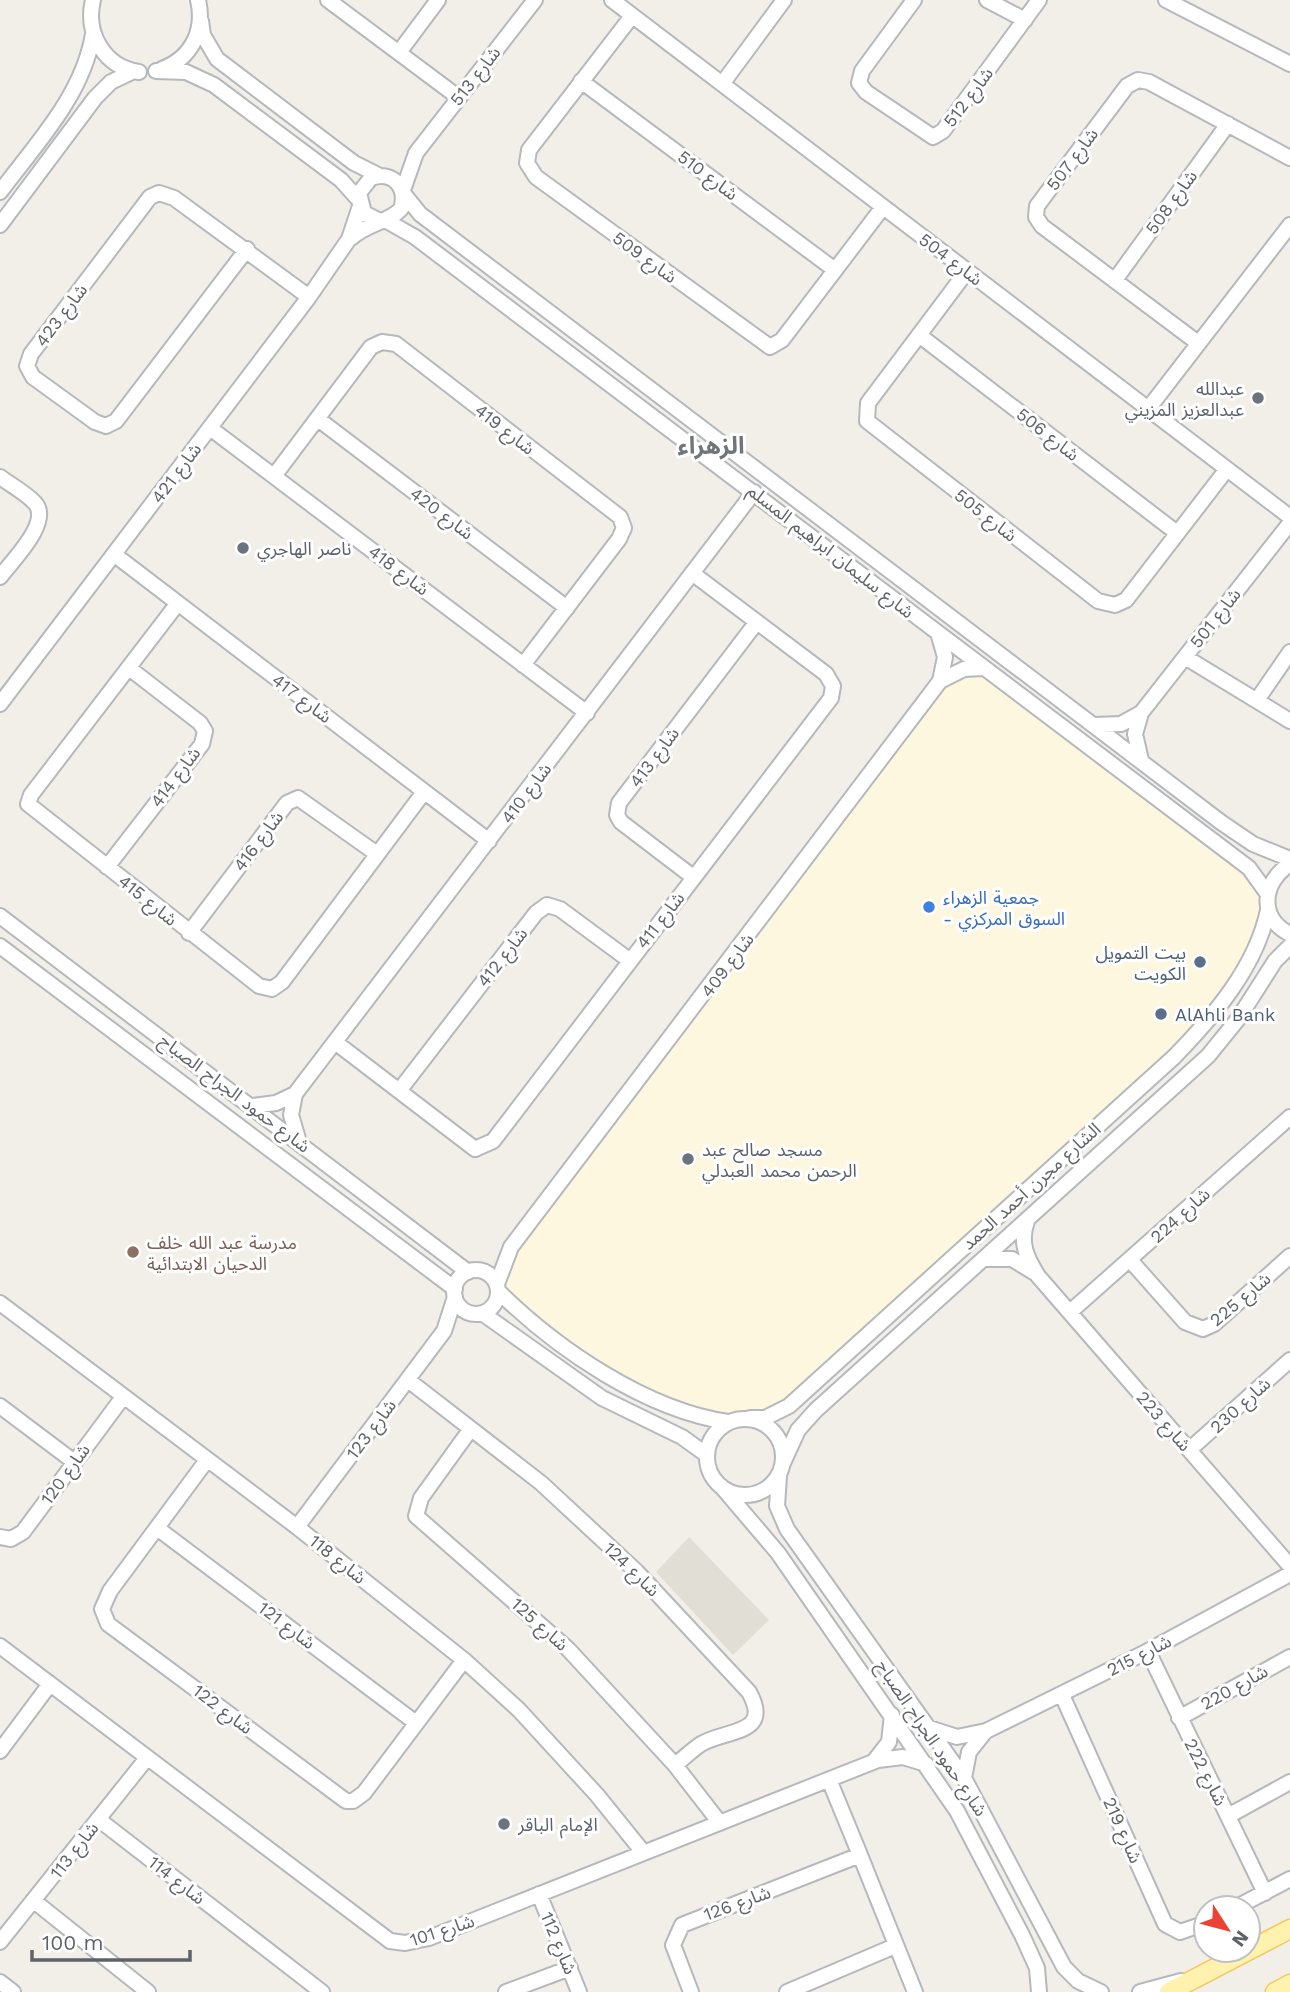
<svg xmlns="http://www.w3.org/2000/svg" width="1290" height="1992" font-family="'Work Sans','Noto Sans Arabic',sans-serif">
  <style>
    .commercial { fill: #fef7e0 }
    .education { fill: #e1ded6 }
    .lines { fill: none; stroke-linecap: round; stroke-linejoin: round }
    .minor-casing { stroke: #b5b8bc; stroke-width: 18 }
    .major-casing { stroke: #f2c960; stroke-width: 21 }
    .minor { stroke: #fff; stroke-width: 14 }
    .major { stroke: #fff2af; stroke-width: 18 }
    .worship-dot { fill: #6b7280; stroke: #fff; stroke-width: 2.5 }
    .shop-dot { fill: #3f7fe0; stroke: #fff; stroke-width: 2.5 }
    .service-dot { fill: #5c6f8a; stroke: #fff; stroke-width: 2.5 }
    .education-dot { fill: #8d6e63; stroke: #fff; stroke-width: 2.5 }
    .labels { text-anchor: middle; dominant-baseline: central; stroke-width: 6; stroke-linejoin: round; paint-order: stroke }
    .street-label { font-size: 18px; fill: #5f6368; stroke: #fff }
    .worship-label { font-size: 18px; fill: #5b616d; stroke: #fff; text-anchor: start }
    .shop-label { font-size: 18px; fill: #366cbe; stroke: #fff; text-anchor: start }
    .service-label { font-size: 18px; fill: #4e5e75; stroke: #fff; text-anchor: end }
    .education-label { font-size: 18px; fill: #785e54; stroke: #fff; text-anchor: start }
    .district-label { font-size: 24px; font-weight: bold; fill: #70757a; stroke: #fff }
  </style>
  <rect width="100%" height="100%" fill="#f1efe8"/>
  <path class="commercial" d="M981 673 1263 884V934L1202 1028 765 1418 728 1422 623 1386 498 1291 499 1275 794 875 954 677Z"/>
  <path class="education" d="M689 1537 769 1620 733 1655 656 1572Z"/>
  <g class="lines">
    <g class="minor-casing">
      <path id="minor" d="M93 0C85 33 104 67 139 72
        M328 0 458 97
        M612 0 1290 517
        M914 0 862 71 859 83 866 92 933 137 943 131 1039 0
        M987 0 1025 20
        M1166 0 1290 64
        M632 16 529 150 527 163 536 177 770 347 782 340 883 207
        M201 21 203 35 217 59 354 163 378 175
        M400 51 438 0
        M162 69C192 58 205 30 198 0
        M156 71 186 72 214 85 341 180 359 200
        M581 81 835 270
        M722 84 784 0
        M403 190 416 153 535 0
        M0 192C36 144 83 95 93 34
        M404 194 420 214 1222 823 1253 844 1290 859
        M385 220 415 237 1249 868 1267 893
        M0 225 95 98 111 82 134 71
        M351 238C368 223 389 222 401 209 408 188 393 170 371 178L359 193 364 213 378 220
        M247 249 116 421 106 426 95 422 33 377 27 366 31 354 150 197 159 193 174 198 309 297
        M967 271 868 403 867 421 1098 601 1115 605 1126 600 1227 469
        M1115 280 1228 124
        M919 335 1177 533
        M1198 343 1042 226 1036 217 1037 206 1127 86 1138 80 1149 82 1290 158
        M1148 409 1290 225
        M318 419 567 608
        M210 428 587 713
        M274 476 371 347 382 342 396 344 620 517 624 528 619 539 523 665
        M0 477C11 485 26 493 35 503 52 522 12 561 0 577
        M115 555 489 841
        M178 603 31 795 28 804 259 986 272 989 282 982 424 792
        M1185 657 1290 721
        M940 681 964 669 982 668
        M1257 700 1290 652
        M0 704 309 297 349 239 360 206
        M1094 725 1121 724 1141 713
        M1141 760 1135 734 1141 713 1290 523
        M1290 864C1262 882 1258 918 1290 934
        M107 867 202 744 205 731 200 723 129 668
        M693 877 621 822 617 815 619 803 756 623
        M0 916 468 1272
        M189 933 287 803 298 798 377 854
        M0 946 455 1289
        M335 1042 475 1149 493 1141 831 698 833 686 826 674 692 573
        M399 1091 536 913 547 905 560 909 629 960
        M252 1106 276 1103 295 1094
        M299 1142 291 1115 295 1094 754 492
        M1027 1221C1019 1243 1027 1258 1038 1276L1290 1566
        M984 1259H1012L1035 1273
        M1130 1260 1185 1322 1203 1329 1214 1324 1290 1256
        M454 1292a22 22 0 1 1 44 0a22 22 0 1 1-44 0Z
        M497 1284 511 1247 940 681 945 657 939 636
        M498 1291C557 1349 646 1410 728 1422
        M0 1303 297 1527 464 1660 519 1710 597 1795 643 1852
        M1070 1312 1290 1117
        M482 1313 602 1398 682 1437 707 1455
        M408 1380 541 1483 636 1571 749 1692C773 1735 727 1729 701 1744 692 1750 684 1758 675 1765
        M0 1406 73 1461
        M750 1418H765L789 1406 1174 1057C1214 1016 1256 967 1268 910
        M707 1457a38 38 0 1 1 76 0a38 38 0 1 1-76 0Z
        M470 1430 421 1498 416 1516 568 1649 675 1765 720 1823
        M1189 1450 1290 1360
        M207 1460 110 1591 102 1609 108 1624 346 1801H353L364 1793 464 1660
        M783 1463 798 1430 816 1410 1208 1056 1238 1019 1275 961 1290 946
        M779 1476 777 1506 787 1529 964 1778 1064 1967 1078 1981 1101 1992
        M721 1486 778 1553 957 1811 1022 1935 1037 1968 1039 1992
        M297 1527 444 1331 455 1297
        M157 1528 416 1723
        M0 1537 11 1539 23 1532 123 1397
        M0 1646 390 1941 405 1943 429 1938 878 1760 903 1757 926 1764
        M1148 1651 1265 1893
        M1062 1695 1165 1924 1180 1932 1206 1923
        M1179 1718 1290 1657
        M929 1728 957 1737 986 1731 1148 1651 1290 1574
        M0 1751 50 1684
        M875 1760 889 1742 892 1715
        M964 1778 969 1752 985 1732
        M830 1782 860 1855
        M1228 1816 1290 1782
        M98 1819 322 1992
        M539 1894 579 1992
        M34 1901 148 1992
        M1235 1908 1290 1879
        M0 1942 147 1758
        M0 1982 13 1992
        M506 1992 570 1968
        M691 1992 673 1945 682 1925 860 1855 915 1992
        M787 1992 895 1946
        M1140 1992 1181 1981"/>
    </g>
    <g class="major-casing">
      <path id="major" d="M1169 1992 1290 1929
        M1275 1992 1290 1984"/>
    </g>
    <use href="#minor" class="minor"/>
    <use href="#major" class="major"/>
  </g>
  <g class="worship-dot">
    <circle cx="1258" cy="398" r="7"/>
    <circle cx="243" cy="548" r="7"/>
    <circle cx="688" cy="1159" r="7"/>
    <circle cx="504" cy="1824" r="7"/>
  </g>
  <circle class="shop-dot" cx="929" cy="907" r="7"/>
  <g class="service-dot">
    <circle cx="1200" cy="962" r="7"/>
    <circle cx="1161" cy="1014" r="7"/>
  </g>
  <circle class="education-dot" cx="133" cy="1252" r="7"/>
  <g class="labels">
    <g class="street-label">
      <text transform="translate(475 76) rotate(-52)">شارع 513</text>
      <text transform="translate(968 97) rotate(-53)">شارع 512</text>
      <text transform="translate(1072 159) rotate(-53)">شارع 507</text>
      <text transform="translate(708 175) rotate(37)">شارع 510</text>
      <text transform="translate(1171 202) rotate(-54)">شارع 508</text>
      <text transform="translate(645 257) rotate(36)">شارع 509</text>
      <text transform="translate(951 259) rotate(37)">شارع 504</text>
      <text transform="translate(61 315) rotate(-53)">شارع 423</text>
      <text transform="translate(505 429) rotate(38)">شارع 419</text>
      <text transform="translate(1048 434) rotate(38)">شارع 506</text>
      <text transform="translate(176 473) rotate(-53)">شارع 421</text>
      <text transform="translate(442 513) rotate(37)">شارع 420</text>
      <text transform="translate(986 515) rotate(38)">شارع 505</text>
      <text transform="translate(831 551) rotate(38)">شارع سليمان ابراهيم المسلم</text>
      <text transform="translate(399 570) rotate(37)">شارع 418</text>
      <text transform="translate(1215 618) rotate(-52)">شارع 501</text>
      <text transform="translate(302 698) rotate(37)">شارع 417</text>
      <text transform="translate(654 757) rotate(-53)">شارع 413</text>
      <text transform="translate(175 777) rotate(-53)">شارع 414</text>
      <text transform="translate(526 793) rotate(-53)">شارع 410</text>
      <text transform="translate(258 841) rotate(-53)">شارع 416</text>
      <text transform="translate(148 900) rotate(39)">شارع 415</text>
      <text transform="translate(660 920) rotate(-52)">شارع 411</text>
      <text transform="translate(502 957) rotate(-52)">شارع 412</text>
      <text transform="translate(727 965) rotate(-53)">شارع 409</text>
      <text transform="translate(235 1093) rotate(37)">شارع حمود الجراح الصباح</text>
      <text transform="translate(1031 1186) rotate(-42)">الشارع مجرن أحمد الحمد</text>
      <text transform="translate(1180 1215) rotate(-42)">شارع 224</text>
      <text transform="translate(1240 1299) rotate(-40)">شارع 225</text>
      <text transform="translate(1240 1405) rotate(-42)">شارع 230</text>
      <text transform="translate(1164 1421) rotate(49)">شارع 223</text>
      <text transform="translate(371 1429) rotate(-53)">شارع 123</text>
      <text transform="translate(65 1474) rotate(-54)">شارع 120</text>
      <text transform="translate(338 1559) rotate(39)">شارع 118</text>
      <text transform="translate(632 1569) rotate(44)">شارع 124</text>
      <text transform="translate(540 1624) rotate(42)">شارع 125</text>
      <text transform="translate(287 1625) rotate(37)">شارع 121</text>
      <text transform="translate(1139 1655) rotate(-27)">شارع 215</text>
      <text transform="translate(1234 1687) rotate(-29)">شارع 220</text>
      <text transform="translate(223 1709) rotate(37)">شارع 122</text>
      <text transform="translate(932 1738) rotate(56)">شارع حمود الجراح الصباح</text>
      <text transform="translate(1206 1772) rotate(63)">شارع 222</text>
      <text transform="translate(1123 1830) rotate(66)">شارع 219</text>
      <text transform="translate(74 1850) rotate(-52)">شارع 113</text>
      <text transform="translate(177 1880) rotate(38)">شارع 114</text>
      <text transform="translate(737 1903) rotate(-20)">شارع 126</text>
      <text transform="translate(442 1930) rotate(-18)">شارع 101</text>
      <text transform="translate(559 1943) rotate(67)">شارع 112</text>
    </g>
    <g class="worship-label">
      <text x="1244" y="388" text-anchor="end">عبدالله<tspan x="1244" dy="21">عبدالعزيز المزيني</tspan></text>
      <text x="257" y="548">ناصر الهاجري</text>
      <text x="702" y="1149">مسجد صالح عبد<tspan x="702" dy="21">الرحمن محمد العبدلي</tspan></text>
      <text x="518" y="1824">الإمام الباقر</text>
    </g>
    <g class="shop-label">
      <text x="943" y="897">جمعية الزهراء<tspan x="943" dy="21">- السوق المركزي</tspan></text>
    </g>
    <g class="service-label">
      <text x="1186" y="952">بيت التمويل<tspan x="1186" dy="21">الكويت</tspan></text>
      <text x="1175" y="1014" text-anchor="start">AlAhli Bank</text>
    </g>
    <g class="education-label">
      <text x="147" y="1242">مدرسة عبد الله خلف<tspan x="147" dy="21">الدحيان الابتدائية</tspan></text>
    </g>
    <g class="district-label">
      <text x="711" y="446">الزهراء</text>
    </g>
  </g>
  <g transform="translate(1227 1929) rotate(126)"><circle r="33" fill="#ffffff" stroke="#bfc1c3" stroke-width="2"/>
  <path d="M0-5L12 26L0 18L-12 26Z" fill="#ea4335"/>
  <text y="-10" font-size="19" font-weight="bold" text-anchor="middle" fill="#5f6368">N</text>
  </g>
  <path d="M32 1950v10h158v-10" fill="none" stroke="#5f6368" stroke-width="3.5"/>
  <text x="42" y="1950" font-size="21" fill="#5f6368" stroke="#ffffff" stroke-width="5" paint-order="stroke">100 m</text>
</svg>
